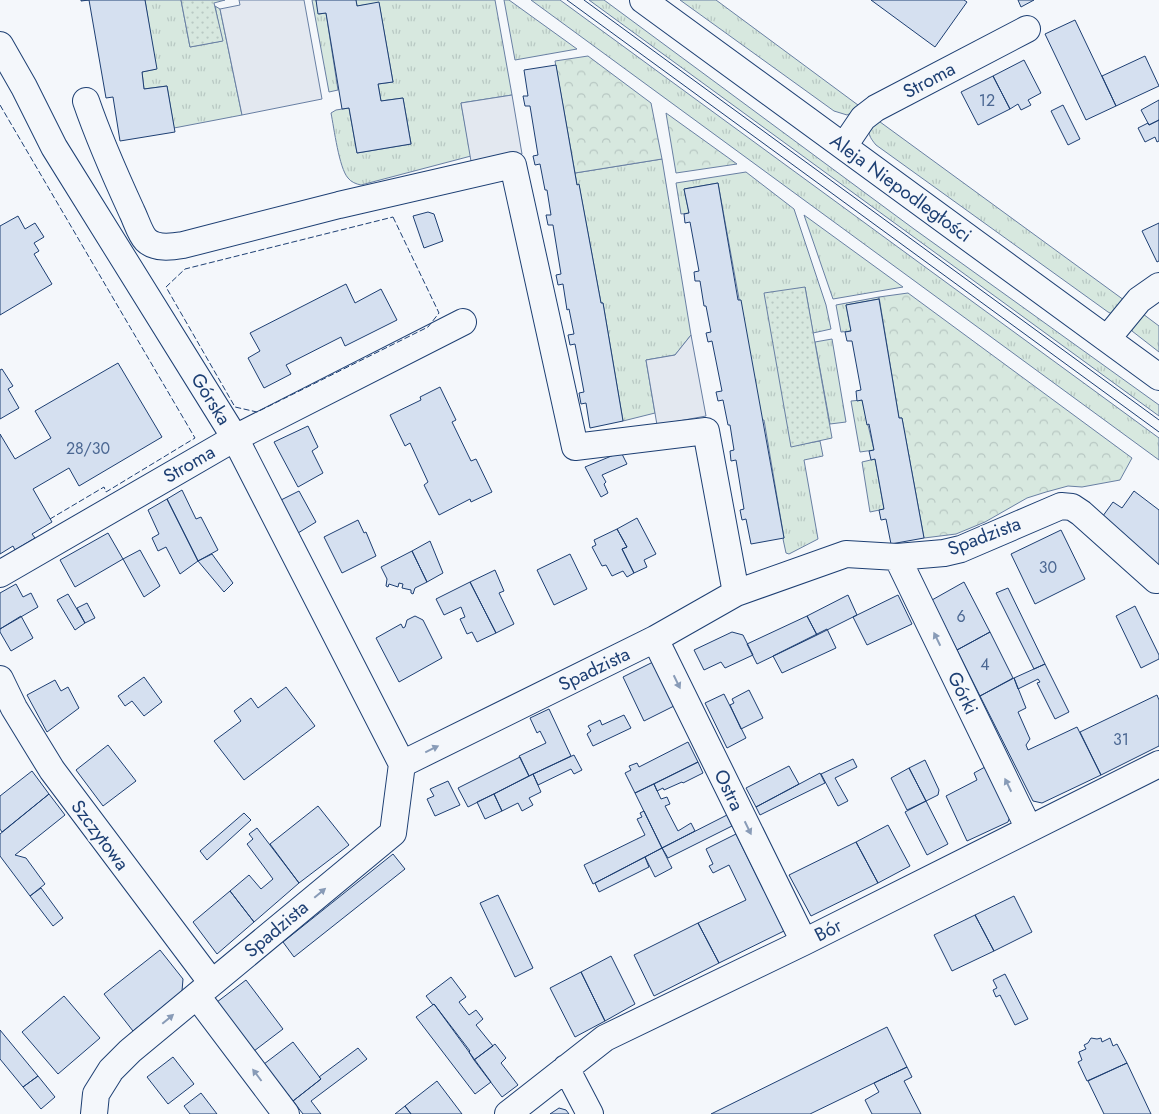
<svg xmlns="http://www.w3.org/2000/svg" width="1159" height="1114" font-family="Jost,sans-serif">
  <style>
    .grass { fill: url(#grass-tufts); stroke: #687fa3 }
    .forest { fill: url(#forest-crowns); stroke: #687fa3 }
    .park { fill: url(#park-dots); stroke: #687fa3 }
    .parking { fill: #e3e8f0; stroke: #687fa3 }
    .building { fill: #d5e0f0; stroke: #1d3f73 }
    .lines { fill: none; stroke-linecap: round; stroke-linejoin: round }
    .minor-casing { stroke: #1d3f73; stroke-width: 28 }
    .minor { stroke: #f4f7fb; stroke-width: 26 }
    .tram { stroke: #1d3f73; stroke-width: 1 }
    .fence { stroke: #1d3f73; stroke-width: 1; stroke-dasharray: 6 2.5; stroke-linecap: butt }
    .oneway { fill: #889bb7 }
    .labels { text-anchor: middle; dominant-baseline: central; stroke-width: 4; stroke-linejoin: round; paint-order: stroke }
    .number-label { font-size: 16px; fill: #4b6792 }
    .street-label { font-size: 19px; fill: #1d3f73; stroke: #f4f7fb }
  </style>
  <defs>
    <pattern id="grass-tufts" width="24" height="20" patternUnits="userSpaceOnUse" patternTransform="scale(1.25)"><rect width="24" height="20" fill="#d7e8df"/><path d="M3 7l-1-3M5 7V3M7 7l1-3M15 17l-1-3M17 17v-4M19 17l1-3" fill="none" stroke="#b8c8c3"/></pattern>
    <pattern id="forest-crowns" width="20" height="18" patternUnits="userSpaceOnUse" patternTransform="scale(1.25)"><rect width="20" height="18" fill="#d7e8df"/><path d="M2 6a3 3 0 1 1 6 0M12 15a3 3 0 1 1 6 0" fill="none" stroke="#b8c8c3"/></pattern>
    <pattern id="park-dots" width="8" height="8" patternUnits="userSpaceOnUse" patternTransform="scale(1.25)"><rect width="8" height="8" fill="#d7e8df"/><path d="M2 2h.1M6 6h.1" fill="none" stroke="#b8c8c3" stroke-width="1.8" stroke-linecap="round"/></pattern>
  </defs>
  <rect width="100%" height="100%" fill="#f4f7fb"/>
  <path class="grass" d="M145 0H181L190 47 222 41 215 6 220 9 242 115 174 128 167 86 144 89 142 72 156 69Z
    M312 0H316L319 14 326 13 338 90 329 92Z
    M356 0H495L512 95 461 103 471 156 361 185C356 184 351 182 348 178 339 168 334 128 331 113L336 110 349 108 357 153 411 144 403 98 381 101 378 84 393 82 379 3 357 6Z
    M504 0H509L577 49 515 60Z
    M531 0H560L1159 438V460Z
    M589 0H604L914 229 1159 405V416Z
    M680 0H716L862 108 847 115 834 111Z
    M876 119 1128 303 1112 314 1108 312 876 145C866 133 868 131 876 119Z
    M662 159 691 335 675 355 646 360 655 413 623 421 603 303H601L579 185H577L575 173Z
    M746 172 794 209 826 305 831 329 813 333 805 287 791 446 820 441 823 456 804 460 818 539 789 554 786 553 783 539 784 538 764 420H761L718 183 684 189 689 213 681 214 676 183Z
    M804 215 903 287 833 299Z
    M879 297V299L846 305 851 331 841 332 836 305Z
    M1139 311 1159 326V352L1132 331V327Z
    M832 339 846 422 830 424 815 342Z
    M862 400 874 450 860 452 851 401Z
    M875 459 884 509 870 512 862 462Z"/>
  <path class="forest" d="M588 56 651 103 662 159 575 173 555 61Z
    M666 113 737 164 676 173Z
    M908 293 1132 458 1120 480 1082 487 1068 486 1046 492 1027 498 985 522 956 534 924 538 902 418H899L879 297Z"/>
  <path class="park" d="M181 0H225L214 3 223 41 190 47Z
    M805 287 832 438 791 447 764 293Z"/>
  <path class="parking" d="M239 0H304L322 99 242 115 220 9 240 5Z
    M512 95 522 154 472 167 461 103Z
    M691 335 706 416 657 425 646 360 675 355Z"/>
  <path class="building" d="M81 0H145L157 69 142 72 144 89 167 86 175 132 120 141 113 97 106 98 89 0 81 1Z
    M316 0H356L357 6 379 2 393 82 378 84 381 101 403 98 411 144 357 153 349 108 342 109 326 13 318 14Z
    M871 0H964L967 2 935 47Z
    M1018 0H1034L1021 7Z
    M1075 20 1116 106 1086 120 1045 34Z
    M1145 56 1159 86 1116 106 1102 76Z
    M1024 60 1041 93 1028 100 1031 105 1021 110 1018 104 1010 109 993 76Z
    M556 65 577 185 579 184 601 303H603L623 421 590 428 586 403 581 404 579 393 584 392 575 344 570 345 568 335 574 334 569 309 567 310 563 284 558 285 556 275 561 274 553 225H548L546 215H551L547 190H545L540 164 535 165 533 156 538 155 530 106H525L523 96H528L524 70Z
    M993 76 1010 109 978 125 961 92Z
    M1159 100V120L1149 125 1141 110Z
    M1063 105 1080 139 1068 145 1051 111Z
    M1159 120V141L1157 142 1155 137 1145 142 1138 128 1148 123 1149 125Z
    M718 183 738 300H741L784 538 751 544 746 519 742 520 740 510 744 509 736 460 731 461 730 451 734 450 730 425H728L723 400 718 401 716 392 722 391 712 341 708 342 706 333 711 332 706 306H704L700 281H695L694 272 699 271 690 222 685 223 684 214 689 213 684 189Z
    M428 212 434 214 443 241 424 248 413 216Z
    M18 216 25 229 35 223 44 237 34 243 39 251 34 254 52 284 0 315V226Z
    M1159 223V261L1157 262 1142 231Z
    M346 284 355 303 381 289 397 320 345 346 341 337 286 365 291 374 264 388 248 358 260 351 250 333Z
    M879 299 899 418H902L924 538 891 544 886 519 881 520 879 510 884 509 875 459 871 460 869 451 874 450 869 424 867 425 862 400 857 401 856 391 861 390 852 341H847L845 332 851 331 846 305Z
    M118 363 162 437 79 486 69 468 33 489 52 522 32 534 35 538 15 550 13 546 0 554V434L15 459 51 438 35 411Z
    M2 369 13 386 8 389 19 408 0 419V370Z
    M440 387 456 420 452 422 471 461 476 459 492 492 471 502 470 499 439 515 424 485 428 482 410 443 405 446 390 415 421 400 420 397Z
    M308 426 318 447 312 451 323 473 298 487 274 442Z
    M621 452 627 464 602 475 606 482 604 484 608 493 601 497 585 467Z
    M182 490 196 519 201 517 218 550 198 561 167 499Z
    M299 491 316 522 298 533 281 500Z
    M1134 491 1159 510V565L1100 520 1113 502 1122 508Z
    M167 499 198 561 180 574 166 547 158 551 152 538 159 534 148 510Z
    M637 518 656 554 644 560 647 567 634 573 622 549 627 547 617 529Z
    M358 520 364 533 366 532 376 556 342 573 324 537Z
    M617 529 627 547 622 549 634 573 627 577 623 571 612 576 606 565 602 566 592 547 596 545 594 540Z
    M1061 530 1085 579 1035 604 1011 554Z
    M108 533 123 559 75 587 60 560Z
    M430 541 443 573 427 582 412 551Z
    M140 550 160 586 144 597 123 559Z
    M412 551 427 582 415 588 413 594 411 593V590L402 588 403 584 399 583 398 587 389 584 388 587 386 586 387 579 381 567Z
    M212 554 233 583 224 592 198 561Z
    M570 554 587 589 554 605 537 570Z
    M495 570 504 591 499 593 514 624 496 633 470 582Z
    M470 582 496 633 477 642 472 632 467 634 460 619 465 617 461 607 444 615 436 599Z
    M964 582 990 632 957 650 932 600Z
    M16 584 23 597 31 593 38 607 0 629V593Z
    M1008 588 1045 664 1034 669 996 593Z
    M68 594 85 623 75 630 57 600Z
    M848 595 857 615 817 635 807 616Z
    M898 595 912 624 867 645 853 617Z
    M87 603 95 618 85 623 77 608Z
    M1135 606 1159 655V659L1141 668 1116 616Z
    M21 616 33 638 11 651 0 632V629Z
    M415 616 423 620 442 658 399 682 376 638 401 624 403 628 405 627 407 620Z
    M807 616 817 635 757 664 747 644Z
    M827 629 836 648 782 673 773 656Z
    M732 632 743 635 753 655 725 668 721 662 704 670 694 650Z
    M990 632 1013 678 980 696 957 650Z
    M653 662 674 706 644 721 623 677Z
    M1045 664 1069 712 1055 719 1037 683 1040 682 1038 679 1018 689 1014 678Z
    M144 677 162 702 144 716 132 701 125 706 118 696Z
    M1014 678 1026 708 1018 712 1030 739 1026 745 1028 750 1077 727 1101 775 1042 803 1033 801 980 696Z
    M55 680 61 691 68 687 79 708 47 732 27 695Z
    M286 687 315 726 244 780 214 741 241 721 234 711 251 698 258 708Z
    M749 690 763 718 741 729 730 705 734 703 732 699Z
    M724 694 746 738 727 748 705 703Z
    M1157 695 1159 700V746L1101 775 1080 732Z
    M549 709 571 756 529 776 519 756 546 743 540 731 537 733 530 718Z
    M624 715 631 728 593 746 587 734 591 731 588 726 600 720 602 725Z
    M688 742 698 762 635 793 625 773 631 770 629 766 637 763 639 767Z
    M108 745 136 781 103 806 76 770Z
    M574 755 582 770 574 774 571 769 538 785 533 774Z
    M520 757 529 776 468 807 458 788Z
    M853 759 857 767 835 778 848 801 838 806 821 774Z
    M925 760 939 790 938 795 926 801 909 768Z
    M698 762 703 773 683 783 682 782 664 790 663 788 657 791 654 784Z
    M789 766 799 784 756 807 746 788Z
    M985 767 1011 814 1008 822 967 841 946 796 977 780 974 773Z
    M909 768 926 801 907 810 891 778Z
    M32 771 49 794 2 832 0 829V796Z
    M820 773 825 783 760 815 756 807Z
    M533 774 541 792 529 798 533 805 522 811 518 803 502 811 494 794Z
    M448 781 460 805 435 816 427 799 434 796 430 789Z
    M654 784 661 799 667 797 670 804 665 806 678 831 691 823 695 831 662 848 635 793Z
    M49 794 65 815 15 855 26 858 45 884 30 896 0 856V834Z
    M494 794 502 811 485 819 477 802Z
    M926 801 948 844 927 855 905 812Z
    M318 806 349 845 299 883 270 844Z
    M644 811 662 848 593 884 584 865 645 835 637 819 642 817 640 813Z
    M244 813 251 820 207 860 200 851Z
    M727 815 732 826 668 858 662 848Z
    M888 825 910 866 878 883 856 842Z
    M257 828 299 883 254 922 230 891 249 875 261 889 273 879 247 844 253 839 249 834Z
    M736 834 784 931 719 963 698 923 746 900 729 865 713 873 709 866 713 864 706 849Z
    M856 842 878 883 811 916 789 875Z
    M662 848 672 868 655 877 645 857Z
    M393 854 405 869 294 957 283 942Z
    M645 857 649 867 599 892 595 883Z
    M41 888 63 918 53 926 30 896Z
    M230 891 254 922 217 954 193 922Z
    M498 895 533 968 515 977 480 903Z
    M1014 896 1032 932 994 951 975 915Z
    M975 915 994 951 952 971 934 935Z
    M698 923 719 963 654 996 634 955Z
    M160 950 183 979 182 991 133 1031 104 994Z
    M611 956 635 1004 605 1021 581 972Z
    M581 972 605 1021 575 1037 550 988Z
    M1005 974 1028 1019 1015 1025 1000 995 996 997 993 990 997 988 993 980Z
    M451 977 466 997 459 1002 469 1015 476 1010 483 1019 476 1025 493 1046 474 1060 469 1052 470 1051 434 1004 433 1005 426 996Z
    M246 980 283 1029 254 1051 217 1002Z
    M64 996 100 1038 58 1074 22 1032Z
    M434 1004 491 1082 475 1094 416 1017Z
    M887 1027 907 1067 810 1114H711Z
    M0 1030 38 1076 23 1087 0 1059Z
    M1091 1038 1097 1039 1101 1038 1102 1042 1110 1038 1113 1046 1117 1044 1127 1063 1087 1081 1078 1062 1082 1060 1079 1052 1086 1049 1084 1045 1088 1043Z
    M293 1042 321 1079 293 1101 264 1064Z
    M495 1044 506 1058 501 1063 518 1085 502 1097 474 1060Z
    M358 1048 367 1059 311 1101 321 1114H303L293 1101 321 1079 319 1077Z
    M173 1057 194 1084 168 1104 147 1077Z
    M1127 1063 1151 1114H1104L1088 1081Z
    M907 1067 912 1077 904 1081 921 1114H872L865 1100 879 1092 874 1083Z
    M38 1076 55 1097 41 1109 23 1087Z
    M437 1081 462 1114H411L405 1106Z
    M201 1093 217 1114H190L184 1106Z
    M405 1106 411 1114H395Z
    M559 1108 566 1110 569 1114H550Z"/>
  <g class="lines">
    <g class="minor-casing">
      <path id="minor" d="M643 0 1159 377
        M0 45 24 87 54 147 235 438 402 764
        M86 101C99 139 115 175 132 212 136 220 140 234 146 240 155 249 171 247 183 245L339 205 513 165 575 447 706 431 736 593
        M844 146 863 118 876 108 1027 29
        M1107 339 1139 300 1159 286
        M897 557 1029 829
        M0 574 235 438 463 322
        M655 639 804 942
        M0 679 14 708 52 770 212 983
        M197 996 286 1114
        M566 1068 590 1114
        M94 1114 96 1094 111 1070 130 1051 393 833 402 764 655 639 736 593 846 554 897 557 944 553 961 549 1061 506 1072 507 1081 513 1156 580
        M508 1114 605 1038 804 942 1159 764"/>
    </g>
    <use href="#minor" class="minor"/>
    <path class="tram" d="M567 0 1159 432
      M584 0 1159 420"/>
    <path class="fence" d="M0 105 195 438 106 492 104 487 50 519
      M393 217 439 313 428 327 257 412 235 407 166 287 185 269Z"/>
  </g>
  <defs><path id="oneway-solid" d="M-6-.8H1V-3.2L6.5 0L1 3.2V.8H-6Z" transform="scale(1.25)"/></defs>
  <g class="oneway">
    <use href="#oneway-solid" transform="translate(937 639) rotate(-116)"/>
    <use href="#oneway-solid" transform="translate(677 682) rotate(64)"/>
    <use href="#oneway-solid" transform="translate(432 749) rotate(-26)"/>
    <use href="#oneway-solid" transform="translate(1008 785) rotate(-116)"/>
    <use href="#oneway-solid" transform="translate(748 828) rotate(64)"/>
    <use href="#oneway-solid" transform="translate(320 893) rotate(-40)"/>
    <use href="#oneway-solid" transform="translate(168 1019) rotate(-40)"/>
    <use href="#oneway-solid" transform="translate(257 1075) rotate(-127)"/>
  </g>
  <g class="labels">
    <g class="number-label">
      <text x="987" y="100">12</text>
      <text x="88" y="448">28/30</text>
      <text x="1048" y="567">30</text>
      <text x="961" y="616">6</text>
      <text x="985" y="664">4</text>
      <text x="1121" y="739">31</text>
    </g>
    <g class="street-label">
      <text transform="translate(929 80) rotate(-28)">Stroma</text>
      <text transform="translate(901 188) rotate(36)">Aleja Niepodległości</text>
      <text transform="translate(211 399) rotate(58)">Górska</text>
      <text transform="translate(189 464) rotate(-30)">Stroma</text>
      <text transform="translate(984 536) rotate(-21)">Spadzista</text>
      <text transform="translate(594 669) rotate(-26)">Spadzista</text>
      <text transform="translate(963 693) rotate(64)">Górki</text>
      <text transform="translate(729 790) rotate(64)">Ostra</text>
      <text transform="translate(100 835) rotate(53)">Szczytowa</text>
      <text transform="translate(276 929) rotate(-40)">Spadzista</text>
      <text transform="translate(828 930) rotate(-27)">Bór</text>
    </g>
  </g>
</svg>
